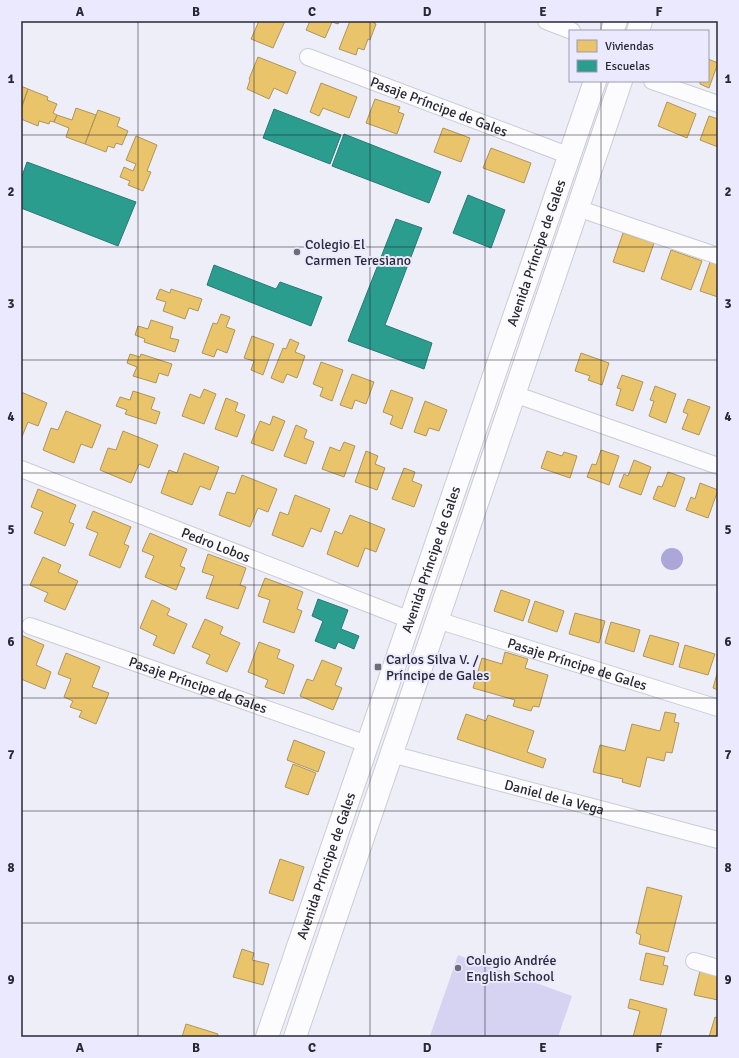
<svg xmlns="http://www.w3.org/2000/svg" width="739" height="1058" font-family="Signika,sans-serif">
  <style>
    .green { fill: #d5d2f2 }
    .water { fill: #aca7d9 }
    .homes { fill: #e9c46a; stroke: #af955a }
    .schools { fill: #2a9d8f; stroke: #297a73 }
    .lines { fill: none; stroke-linecap: round; stroke-linejoin: round }
    .street-casing { stroke: #ccccd7; stroke-width: 18 }
    .secondary-casing { stroke: #ccccd7; stroke-width: 24 }
    .street { stroke: #fcfcfe; stroke-width: 16 }
    .secondary { stroke: #fcfcfe; stroke-width: 22 }
    .grid { fill: none; stroke: #282733; stroke-width: 1; stroke-opacity: 0.55 }
    .poi-dot { fill: #6d6d78; stroke: #eae9fe; stroke-width: 1.5 }
    .labels { text-anchor: middle; dominant-baseline: central; stroke-width: 4; stroke-linejoin: round; paint-order: stroke }
    .street-label { font-size: 14px; fill: #282733; stroke: #eae9fe }
    .poi-label { font-size: 14px; fill: #282733; stroke: #eae9fe; text-anchor: start }
    .neatline { fill: none; stroke: #282733; stroke-width: 1.5 }
    .grid-label { font-size: 13px; text-anchor: middle; font-weight: bold; fill: #282733 }
  </style>
  <rect width="100%" height="100%" fill="#eeeef9"/>
  <path class="green" d="M458 955 572 996 558 1037H434L430 1036Z"/>
  <path class="water" d="M661 559a11 11 0 1 1 22 0a11 11 0 1 1-22 0Z"/>
  <path class="homes" d="M259 21H285L273 48 251 39Z
    M310 21H340L338 24 332 22 325 38 306 30Z
    M350 21H375L374 23 376 24 370 40 368 39 364 50 358 48 356 55 339 49Z
    M258 57 296 72 287 94 274 88 269 99 247 89 250 80 249 79Z
    M708 59 718 63 709 88 700 84V82L696 81H708Z
    M321 83 357 97 349 118 323 108 319 116 310 112Z
    M21 86 28 89 21 109Z
    M28 89 48 97 47 100 57 104 53 113 57 115 54 122 50 121 49 124 39 121 38 126 21 119V109Z
    M375 99 400 107 398 112 404 114 397 134 366 123Z
    M667 102 696 114 687 138 658 126Z
    M76 108 96 115 85 144 66 137 69 128 54 122 57 115 72 120Z
    M98 110 120 118 117 126 128 131 122 145 116 143 114 148 108 146 106 152 85 144Z
    M709 116 718 119V147L700 140Z
    M443 128 470 138 461 162 434 152Z
    M136 136 157 145 147 171 151 172 143 191 128 185 130 181 120 177 124 167 133 171 136 164 126 160Z
    M491 148 531 163 524 183 483 168Z
    M623 233 654 243 644 272 613 262Z
    M671 250 702 261 691 290 661 279Z
    M710 262 718 265V297L700 291Z
    M160 289 170 293 171 289 202 299 198 311 189 308 185 319 163 311 166 302 156 299Z
    M221 314 230 317 226 327 235 330 227 353 217 349 214 357 202 353 213 323 217 324Z
    M151 320 173 327 170 338 179 340 175 352 144 342 145 339 135 335 138 326 148 329Z
    M252 336 274 344 263 375 251 370 254 361 244 358Z
    M290 339 299 343 295 352 305 356 297 378 287 374 283 383 271 378 283 348 286 349Z
    M581 353 609 363 602 385 588 380 590 376 575 371Z
    M130 354 140 357 141 354 172 364 168 376 159 373 156 383 133 376 137 367 127 363Z
    M321 362 343 370 332 401 320 396 323 388 313 384Z
    M352 374 374 382 366 404 355 400 352 409 340 405Z
    M622 375 643 382 633 411 616 405 621 389 617 388Z
    M655 386 676 394 666 423 649 416 654 401 650 400Z
    M204 389 216 394 204 424 182 416 190 394 200 398Z
    M391 390 413 398 402 429 390 424 393 416 383 412Z
    M133 391 155 398 151 409 160 412 156 424 125 414 127 410 116 406 120 397 130 400Z
    M21 392 47 403 38 426 28 422 21 439Z
    M226 398 238 403 235 411 245 415 237 437 215 429Z
    M688 399 710 407 699 435 682 429 688 414 683 412Z
    M425 401 447 410 439 431 429 428 426 436 414 432Z
    M66 411 101 425 92 448 81 444 74 463 43 450 51 428 58 430Z
    M273 416 285 421 273 451 251 443 260 421 270 425Z
    M296 425 307 430 304 438 314 442 306 464 284 456Z
    M123 431 158 445 149 468 139 464 131 483 100 470 108 448 116 450Z
    M344 442 355 446 344 477 322 469 330 447 340 451Z
    M601 450 619 456 609 485 587 477 592 464 596 465Z
    M366 451 378 456 375 464 385 468 377 490 355 482Z
    M547 451 562 456 564 452 577 456 570 478 541 468Z
    M184 453 219 467 210 490 200 486 192 505 161 493 169 470 177 473Z
    M634 460 651 467 641 495 619 487 624 474 628 476Z
    M404 468 415 472 412 481 422 485 414 507 392 499Z
    M668 472 685 478 675 507 653 499 658 486 662 487Z
    M242 475 277 489 268 512 258 508 250 527 219 515 227 492 235 494Z
    M700 483 718 490 708 518 686 510 691 497 695 499Z
    M38 489 76 505 69 522 74 524 65 546 34 533 43 512 31 507Z
    M295 495 330 509 321 532 311 528 303 547 272 535 280 512 288 515Z
    M93 511 131 527 124 544 129 546 120 568 89 555 98 533 86 528Z
    M350 515 385 529 376 552 365 548 358 567 327 554 335 531 342 534Z
    M150 533 187 549 180 566 185 568 176 590 145 577 154 556 142 551Z
    M208 554 246 568 240 585 246 587 238 609 206 598 214 576 202 572Z
    M43 557 61 565 58 572 78 581 65 610 44 601 48 593 30 585Z
    M265 578 303 592 297 609 302 611 294 633 263 622 270 600 258 596Z
    M501 590 530 600 523 621 494 611Z
    M152 600 170 609 167 615 187 624 174 654 153 645 157 636 140 628Z
    M535 601 564 611 557 632 528 622Z
    M575 613 605 621 599 643 569 634Z
    M205 619 223 627 220 634 240 643 227 672 206 663 210 655 192 647Z
    M611 622 640 630 634 652 605 643Z
    M21 635 44 645 36 665 51 672 45 689 21 679Z
    M650 635 679 643 673 665 643 656Z
    M259 642 280 650 277 658 294 665 284 694 265 687 268 680 248 672Z
    M685 645 715 654 708 675 679 667Z
    M505 652 528 659 525 668 548 675 539 707 533 706 531 711 513 706 515 700 473 688 482 658 502 664Z
    M66 653 100 667 92 687 109 693 96 724 79 717 82 711 70 707 73 701 64 697 71 679 58 674Z
    M322 660 342 668 335 685 342 688 333 710 300 696 307 679 313 681Z
    M718 670V690L713 688Z
    M665 712 676 714 674 722 679 723 672 753 666 752 664 761 647 757 640 787 622 782 623 779 593 772 600 745 625 751 632 724 660 731Z
    M466 714 486 721 488 715 534 731 527 752 546 759 543 768 457 739Z
    M294 740 325 752 318 772 287 760Z
    M293 764 316 773 308 795 285 787Z
    M280 859 304 867 293 901 269 893Z
    M647 887 682 896 668 952 639 944 641 935 636 933Z
    M242 949 254 953 252 960 269 964 263 985 233 977Z
    M646 953 665 957 663 965 668 966 663 985 640 980Z
    M701 967 718 972V1000L694 995Z
    M630 999 667 1009 660 1037H633L640 1011 628 1008Z
    M715 1017 718 1018V1037H709Z
    M186 1024 218 1034 217 1037H182Z"/>
  <path class="schools" d="M274 109 341 135 330 164 263 138Z
    M344 134 441 172 429 203 332 166Z
    M27 162 136 202 118 246 21 208V179Z
    M468 195 505 210 491 248 453 233Z
    M396 219 422 228 385 325 432 343 424 369 348 341Z
    M214 265 276 289 280 282 322 297 311 326 207 285Z
    M318 599 348 610 341 629 359 636 354 649 338 642 335 649 315 641 323 621 312 616Z"/>
  <g class="lines">
    <g class="street-casing">
      <g id="street">
        <path d="M546 21 572 31"/>
        <path id="s1" d="M308 57 570 156"/>
        <path d="M652 81 718 104"/>
        <path d="M577 208 718 256"/>
        <path d="M514 394 718 466"/>
        <path id="s2" d="M21 469 410 620"/>
        <path id="s3" d="M437 620 718 708"/>
        <path id="s4" d="M30 626 367 744"/>
        <path id="s5" d="M391 754 718 840"/>
        <path d="M694 961 718 968"/>
      </g>
    </g>
    <g class="secondary-casing">
      <g id="secondary">
        <path d="M612 31 616 21"/>
        <path d="M638 31 641 21"/>
        <path id="s6" d="M267 1037 595 81"/>
        <path d="M295 1037 621 81"/>
      </g>
    </g>
    <use href="#street" class="street"/>
    <use href="#secondary" class="secondary"/>
  </g>
  <path class="grid" d="M138 21V1037M254 21V1037M370 21V1037M485 21V1037M601 21V31M601 81V1037M21 135H718M21 247H718M21 360H718M21 473H718M21 585H718M21 698H718M21 811H718M21 923H718"/>
  <g class="poi-dot">
    <circle cx="297" cy="252" r="4"/>
    <rect x="374" y="663" width="8" height="8" rx="2"/>
    <circle cx="458" cy="968" r="4"/>
  </g>
  <g class="labels">
    <g class="street-label">
      <text stroke="none"><textPath href="#s1" startOffset="140">Pasaje Príncipe de Gales</textPath></text>
      <text stroke="none"><textPath href="#s6" startOffset="829">Avenida Príncipe de Gales</textPath></text>
      <text stroke="none"><textPath href="#s2" startOffset="209">Pedro Lobos</textPath></text>
      <text stroke="none"><textPath href="#s6" startOffset="505">Avenida Príncipe de Gales</textPath></text>
      <text stroke="none"><textPath href="#s3" startOffset="147">Pasaje Príncipe de Gales</textPath></text>
      <text stroke="none"><textPath href="#s4" startOffset="178">Pasaje Príncipe de Gales</textPath></text>
      <text stroke="none"><textPath href="#s5" startOffset="169">Daniel de la Vega</textPath></text>
      <text stroke="none"><textPath href="#s6" startOffset="181">Avenida Príncipe de Gales</textPath></text>
    </g>
    <g class="poi-label">
      <text x="305" y="244">Colegio El<tspan x="305" dy="16">Carmen Teresiano</tspan></text>
      <text x="386" y="659">Carlos Silva V. /<tspan x="386" dy="16">Príncipe de Gales</tspan></text>
      <text x="466" y="960">Colegio Andrée<tspan x="466" dy="16">English School</tspan></text>
    </g>
  </g>
  <rect width="739" height="1058" fill="none" stroke="#eae9fe" stroke-width="44"/>
  <rect x="569" y="30" width="140" height="52" fill="#eae9fe" stroke="#9c9bad"/>
  <rect x="577" y="40" width="20" height="12" fill="#e9c46a" stroke="#9c9bad"/>
  <text x="605" y="50" font-size="12" fill="#282733">Viviendas</text>
  <rect x="577" y="60" width="20" height="12" fill="#2a9d8f" stroke="#9c9bad"/>
  <text x="605" y="70" font-size="12" fill="#282733">Escuelas</text>
  <rect x="22" y="22" width="695" height="1014" class="neatline"/>
  <g class="grid-label">
    <text x="80" y="16">A</text>
    <text x="196" y="16">B</text>
    <text x="312" y="16">C</text>
    <text x="427" y="16">D</text>
    <text x="543" y="16">E</text>
    <text x="659" y="16">F</text>
    <text x="11" y="83">1</text>
    <text x="728" y="83">1</text>
    <text x="11" y="196">2</text>
    <text x="728" y="196">2</text>
    <text x="11" y="308">3</text>
    <text x="728" y="308">3</text>
    <text x="11" y="421">4</text>
    <text x="728" y="421">4</text>
    <text x="11" y="534">5</text>
    <text x="728" y="534">5</text>
    <text x="11" y="646">6</text>
    <text x="728" y="646">6</text>
    <text x="11" y="759">7</text>
    <text x="728" y="759">7</text>
    <text x="11" y="872">8</text>
    <text x="728" y="872">8</text>
    <text x="11" y="984">9</text>
    <text x="728" y="984">9</text>
    <text x="80" y="1052">A</text>
    <text x="196" y="1052">B</text>
    <text x="312" y="1052">C</text>
    <text x="427" y="1052">D</text>
    <text x="543" y="1052">E</text>
    <text x="659" y="1052">F</text>
  </g>
</svg>
